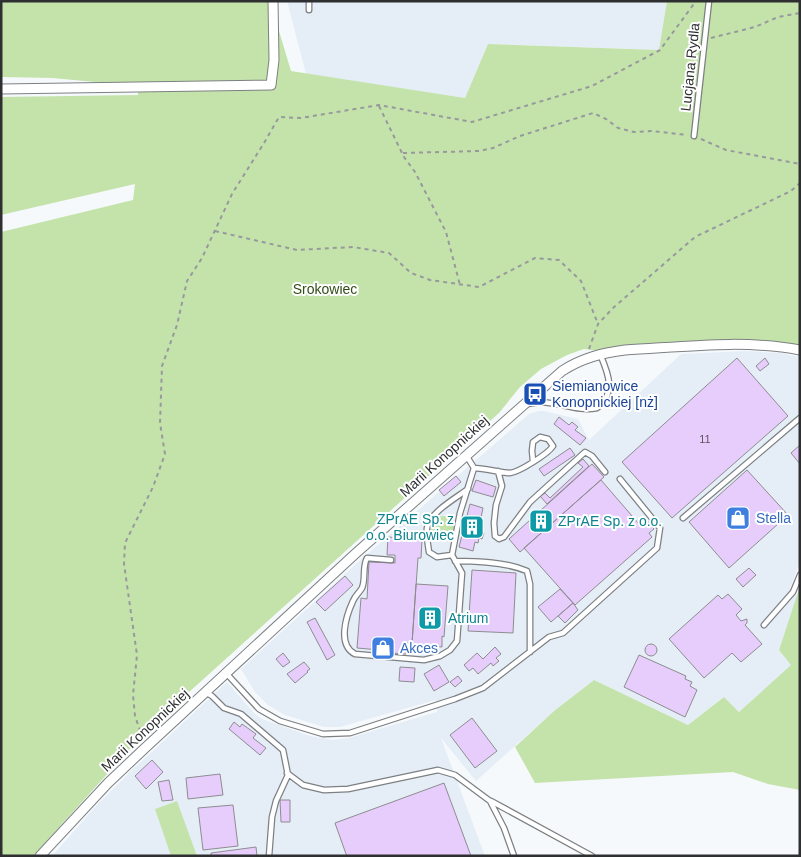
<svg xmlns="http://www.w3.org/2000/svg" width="801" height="857" font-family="Arial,sans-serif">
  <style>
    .built { fill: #e5eef7 }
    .green { fill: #c4e3ab }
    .building { fill: #e7cdfb; stroke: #8e8c90 }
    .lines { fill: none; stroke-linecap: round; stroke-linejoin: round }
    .service-casing { stroke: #7d8083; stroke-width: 7 }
    .minor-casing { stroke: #7d8083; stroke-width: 11 }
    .path { stroke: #97999c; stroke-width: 2; stroke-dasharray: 4 4; stroke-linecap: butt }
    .service { stroke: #fff; stroke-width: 4.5 }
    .minor { stroke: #fff; stroke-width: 9 }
    .labels { text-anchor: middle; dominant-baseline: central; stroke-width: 4; stroke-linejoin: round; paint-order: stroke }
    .number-label { font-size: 11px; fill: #5c5663 }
    .street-label { font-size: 14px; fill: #2e2f30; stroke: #fff }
    .park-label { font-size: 14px; fill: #324d16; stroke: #fff }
    .transit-label { font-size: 14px; fill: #164399; stroke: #fff; text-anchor: start }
    .shop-label { font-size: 14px; fill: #366cbe; stroke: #fff; text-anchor: start }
    .culture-label { font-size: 14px; fill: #0d838f; stroke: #fff; text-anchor: start }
  </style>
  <rect width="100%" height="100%" fill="#f6f9fc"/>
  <path class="built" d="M287 1H667L660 50 488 44 465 98 306 74Z
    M746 351 781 353 800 357V561L790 588 797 596 779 650 792 665 739 712 724 697 688 725 594 680 554 711 476 781 441 738 485 856H52L96 806 129 773 227 682 254 713 262 719 310 736 332 740 349 738 437 712 436 700 340 727H324L285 715 268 705 255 692 241 669 357 563 529 414 539 411H544L578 419 589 440 681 354Z"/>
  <path class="green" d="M1 1H270L291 71 465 98 488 44 659 50 667 1H800V348L761 345 606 352 584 349 567 355 541 369 520 387 499 413 148 729 33 856H1V232L133 200 135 184 1 215V97L138 95V86L52 78 1 77Z
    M431 528a12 12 0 1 1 24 0a12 12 0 1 1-24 0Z
    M800 586V790L768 784 733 772 535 783 515 747 554 711 594 680 688 725 724 697 739 712 791 665 779 650Z
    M177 801 197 856H171L155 809Z"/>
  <path class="building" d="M737 358 788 416 672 518 622 462Z
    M765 358 769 364 760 371 756 366Z
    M559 417 569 425 572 422 578 427 575 430 586 438 580 445 554 424Z
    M800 445V464L791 453Z
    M570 448 575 455 544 476 539 469Z
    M583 459 589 466 547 504 540 496 545 493 550 498 583 467 578 463Z
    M592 464 604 477 520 552 509 539Z
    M747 470 788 515 729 568 689 522Z
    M456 476 461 482 444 496 439 490Z
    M476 480 496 487 493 497 472 491Z
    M601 480 639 524 645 518 654 529 649 533 652 537 575 605 524 548Z
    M470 504 483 508 479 527 481 528 480 532 484 533 482 539 479 538 478 543 475 542 473 551 459 547Z
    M388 537 422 540 421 558H418L412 643H407L406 654 391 653V651L357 648 361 598 367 599 369 562 395 563V555H387Z
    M749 568 756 575 743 587 736 579Z
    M472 570 516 573 513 633 468 631Z
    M345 576 353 585 325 611 316 602Z
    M416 584 448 586 444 637 442 636V647L412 644Z
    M560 589 573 603 551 622 538 607Z
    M728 594 742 609 736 615 741 621 747 619V623L745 625 762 644 741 662 732 653 704 678 669 639 718 595 722 599Z
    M573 603 578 610 565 623 558 616Z
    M315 618 335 655 327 660 307 622Z
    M645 650a6 6 0 1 1 12 0a6 6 0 1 1-12 0Z
    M495 647 501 654 496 658 499 661 493 666 491 663 478 674 473 668 469 671 464 665 477 653 483 659Z
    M283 653 290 662 283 667 276 659Z
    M639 655 686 676 685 679 692 682 690 686 697 690 685 717 624 687Z
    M304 662 310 669 307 671 308 672 295 683 287 674Z
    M439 665 449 682 434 691 424 674Z
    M400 667 415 668 414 682 399 681Z
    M458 676 462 681 455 687 450 682Z
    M472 718 497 751 475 768 450 735Z
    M234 722 240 727 242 724 256 734 253 738 266 748 260 755 229 729Z
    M152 760 163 772 146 789 135 776Z
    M220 774 223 795 188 799 186 778Z
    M169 780 173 800 162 801 158 782Z
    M444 783 471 856H348L346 854 335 823Z
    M280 800H290V822H281Z
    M233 805 238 846 203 850 198 808Z
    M256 847 257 856H211V853Z"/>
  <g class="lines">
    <g class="service-casing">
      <path id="service" d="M309 1V10
        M694 136 709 1
        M528 404C551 397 574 413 597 408 617 393 608 373 600 354
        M474 468C483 468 503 473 510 473 519 472 548 454 553 446L548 439 540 437 533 442 532 451 533 461
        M498 471 502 486 496 505 494 523 495 536 499 539 504 537 530 502 585 452 592 456 605 472
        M683 518 800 418
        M452 555 437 557 429 552C428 544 426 536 427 528 429 513 456 498 468 489
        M391 560 367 558C362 567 366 579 362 588 359 593 355 596 353 601 346 616 337 645 355 654L424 660 440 656 450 650 457 641 462 573 452 555 460 513 474 468 466 455
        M455 561C479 561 506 562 527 571L530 584V652
        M764 625 793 592 800 575
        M226 673 259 709 280 721 323 734 350 733 455 699 483 688 549 637 563 633 657 548 660 528 620 479
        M205 692 212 696 224 708 241 714 283 750 288 775 276 801 272 817 269 856
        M287 773 303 785 324 790 348 789 438 770 455 775 490 801 504 828 514 856
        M491 801 592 856"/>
    </g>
    <g class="minor-casing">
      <path id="minor" d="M1 89 271 85 274 60 273 1
        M40 856 108 783 145 748 355 554 562 371C582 358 602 353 625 350 682 347 743 339 800 350"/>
    </g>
    <path class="path" d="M711 38 755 27 778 17 800 13
      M379 106 404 157 415 172 446 232 460 285
      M701 139 726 150 800 164
      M403 153 479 151 493 148 520 136 593 113 606 119 618 128 634 132 652 131 687 135
      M215 231 297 250 353 247 389 253 411 273 430 280 479 287 535 258 559 260 581 281 598 324
      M589 349 598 324 613 308 695 237 791 191 800 183
      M143 739 135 716 133 695 137 655 124 564 125 543 153 487 165 454 160 423 162 366 177 325 187 281 202 258 232 194 264 143 279 117 301 118 379 105 472 122 592 86 660 50 696 1"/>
    <use href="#service" class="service"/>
    <use href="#minor" class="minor"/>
  </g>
  <defs>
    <g id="bus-square" transform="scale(1.25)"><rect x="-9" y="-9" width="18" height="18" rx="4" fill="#1a4fb4" stroke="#fff"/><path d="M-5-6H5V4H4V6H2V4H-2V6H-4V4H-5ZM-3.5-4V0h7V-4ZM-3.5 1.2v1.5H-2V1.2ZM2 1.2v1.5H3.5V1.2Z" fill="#fff"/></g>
    <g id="shop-square" transform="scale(1.25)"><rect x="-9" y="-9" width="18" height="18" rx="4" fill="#3f7fe0" stroke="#fff"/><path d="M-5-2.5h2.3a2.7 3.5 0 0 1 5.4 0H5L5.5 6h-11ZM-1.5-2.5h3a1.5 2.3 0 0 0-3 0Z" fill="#fff"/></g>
    <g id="building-square" transform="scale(1.25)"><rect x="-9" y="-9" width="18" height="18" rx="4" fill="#0f9aa8" stroke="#fff"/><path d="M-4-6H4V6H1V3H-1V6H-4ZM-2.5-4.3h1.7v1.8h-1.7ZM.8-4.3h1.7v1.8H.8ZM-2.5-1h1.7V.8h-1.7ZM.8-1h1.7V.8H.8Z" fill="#fff"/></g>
  </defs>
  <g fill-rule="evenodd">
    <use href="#bus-square" x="535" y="394"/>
    <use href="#shop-square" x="738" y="518"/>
    <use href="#building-square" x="541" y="521"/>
    <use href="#building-square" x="472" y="527"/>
    <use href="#building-square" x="430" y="618"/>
    <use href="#shop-square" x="383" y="648"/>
  </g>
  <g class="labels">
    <g class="number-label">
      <text x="705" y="439">11</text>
    </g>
    <g class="street-label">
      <text transform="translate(690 67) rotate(-84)">Lucjana Rydla</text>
      <text transform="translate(444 456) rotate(-42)">Marii Konopnickiej</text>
      <text transform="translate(145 730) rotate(-43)">Marii Konopnickiej</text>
    </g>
    <g class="park-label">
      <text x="325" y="289">Srokowiec</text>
    </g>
    <g class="transit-label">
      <text x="552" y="386">Siemianowice<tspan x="552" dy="16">Konopnickiej [nż]</tspan></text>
    </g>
    <g class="shop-label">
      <text x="756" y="518">Stella</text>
      <text x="400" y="648">Akces</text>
    </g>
    <g class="culture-label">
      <text x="454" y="519" text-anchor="end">ZPrAE Sp. z<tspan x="454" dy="16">o.o. Biurowiec</tspan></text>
      <text x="558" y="521">ZPrAE Sp. z o.o.</text>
      <text x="448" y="618">Atrium</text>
    </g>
  </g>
  <rect width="801" height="857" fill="none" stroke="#2e2f30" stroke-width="5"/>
</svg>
